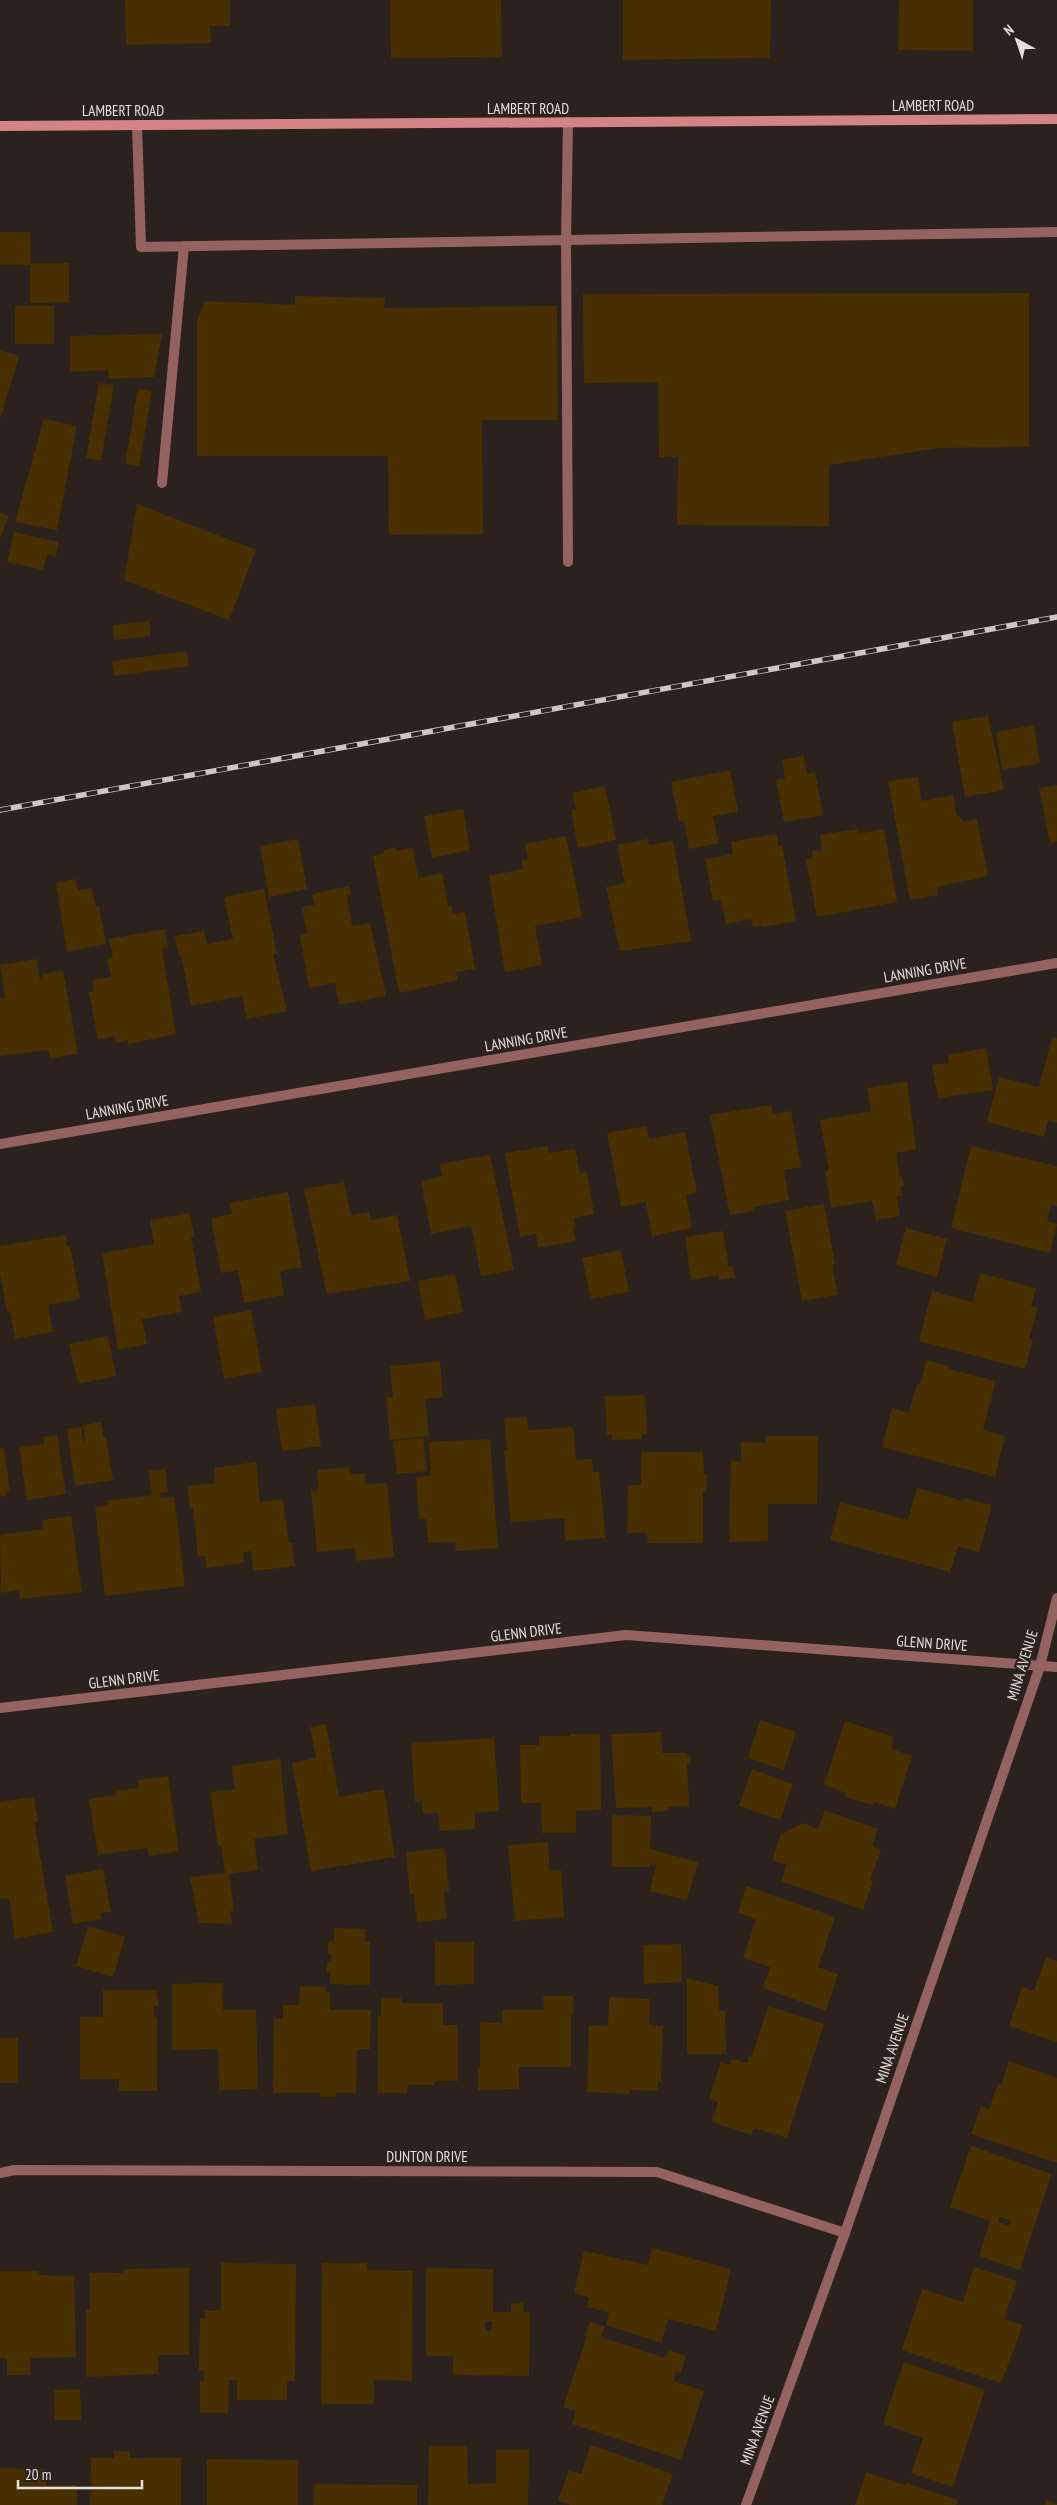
<svg xmlns="http://www.w3.org/2000/svg" width="1057" height="2505" font-family="'PT Sans Narrow',sans-serif">
  <style>
    .building { fill: #472f00; fill-rule: evenodd }
    .lines { fill: none; stroke-linecap: round; stroke-linejoin: round }
    .service { stroke: #956262; stroke-width: 10 }
    .minor { stroke: #956262; stroke-width: 10 }
    .secondary { stroke: #d58485; stroke-width: 10 }
    .rail-casing { stroke: #cdc6c3; stroke-width: 5.5 }
    .rail { stroke: #2c221d; stroke-width: 4; stroke-dasharray: 11; stroke-linecap: butt }
    .labels { text-anchor: middle; dominant-baseline: central; stroke-width: 4.5; stroke-linejoin: round; paint-order: stroke }
    .street-label { font-size: 15px; fill: #e5dedb; stroke: #2c221d }
  </style>
  <rect width="100%" height="100%" fill="#2c221d"/>
  <path class="building" d="M125 0H230V26H210L211 43 126 45Z
    M390 0H501L502 57 391 58Z
    M623 0H771L770 58 623 60Z
    M899 0H973V51L898 50Z
    M0 232H30L31 263H69V302L30 303V265H0Z
    M1029 293V447L939 448 829 465V526L677 525 678 457H659L658 382 584 383 583 294Z
    M295 296 385 298 384 308 557 306 558 420H482L483 534 389 535 388 456H197V320L205 301 295 305Z
    M15 306H54V344H15Z
    M162 334 154 377 109 379 108 370 70 372V336Z
    M0 350 19 356 1 417H0Z
    M99 383 114 385 101 461 86 458Z
    M138 389 152 391 139 466 125 464Z
    M44 419 77 426 57 530 15 522Z
    M137 504 256 550 229 620 124 580Z
    M0 513 9 516 0 539Z
    M14 532 59 542 56 556 47 554 43 570 7 562Z
    M149 621 151 636 114 640 113 625Z
    M187 651 189 666 114 676 112 661Z
    M988 716 1004 790 965 797 952 722Z
    M1034 725 1040 763 1002 770 996 732Z
    M804 756 807 774 815 772 823 815 784 822 776 780 785 779 782 760Z
    M730 770 738 812 713 816 719 843 689 849 684 821 679 822 671 782Z
    M918 777 922 801 953 795 956 814 964 821 977 819 988 876 937 887 938 895 910 900 888 781Z
    M1057 785V841L1050 843 1039 788Z
    M605 786 616 840 578 848 571 810 576 809 572 793Z
    M463 809 470 850 432 858 424 816Z
    M857 829 858 834 884 829 897 902 817 917 806 859 813 858 812 851 822 850 820 835Z
    M776 834 779 846 782 845 796 921 763 927 762 925 753 927 751 919 726 924 721 900 713 901 705 859 733 854 731 842Z
    M566 836 582 917 535 926 542 965 505 972 489 876 523 869 521 861 528 859 525 844Z
    M298 839 307 889 269 897 260 846Z
    M648 839 649 845 673 841 691 941 620 951 606 887 625 883 617 845Z
    M396 847V851L413 848 418 878 442 873 448 906H452L453 914 465 912 475 969 456 972 458 980 399 993 373 856 384 853 383 850Z
    M76 879 78 890 92 888 96 907 99 906 106 944 67 952 56 883Z
    M349 886 351 895H347L352 926 370 923 386 996 339 1005 335 983 309 988 300 935 307 934 302 907 314 905 312 894Z
    M264 889 277 954H273L287 1011 247 1019 242 996 191 1006 181 955 179 956 175 936 204 931 207 944 233 939 224 897Z
    M165 929 168 947 162 949 176 1034 128 1044V1040L116 1043 115 1036 98 1040 89 992 94 991 92 980 111 977 107 959 113 958 109 939Z
    M37 959 40 981 43 980 42 974 63 970 78 1054 50 1058 48 1050 0 1056V999L5 998 0 965Z
    M1052 1037 1057 1038V1123L1048 1121 1044 1137 987 1122 999 1077 1039 1087Z
    M986 1048 993 1090 938 1098 932 1065 949 1063 948 1055Z
    M907 1081 916 1149 896 1153 900 1177 902 1176 904 1186H901L902 1196 897 1197 900 1216 876 1220 872 1201 831 1208 825 1171 829 1170 820 1120 871 1111 867 1088Z
    M771 1105 773 1114 791 1111 801 1167 784 1170 789 1200 754 1207V1211L730 1215 710 1115Z
    M646 1126 649 1139 685 1132 697 1193 686 1195 692 1228 652 1236 646 1202 621 1207 607 1133Z
    M547 1146 549 1153 575 1149 580 1173 587 1172 594 1214 574 1218 575 1226 573 1227 576 1241 538 1248 536 1234 520 1237 505 1153Z
    M971 1146 1057 1166V1206L1051 1205 1047 1221 1057 1224 1050 1253 951 1228Z
    M490 1155 514 1270 481 1276 471 1226 431 1234 421 1181 442 1176 440 1164Z
    M344 1182 351 1215 369 1212 371 1220 397 1215 410 1281 327 1294 304 1189Z
    M288 1192 302 1267 280 1271 284 1295 244 1303 238 1270 221 1273 211 1218 232 1214 230 1203Z
    M824 1204 835 1264 832 1265 838 1295 802 1301 785 1211Z
    M190 1213 194 1237H191L201 1292 179 1296 182 1312 142 1319 147 1344 118 1350 102 1253 154 1244 150 1220Z
    M906 1228 947 1239 937 1277 896 1265Z
    M723 1231 729 1267H733L735 1278 719 1280 718 1275 691 1280 685 1237Z
    M66 1235 67 1246 70 1245 80 1299 48 1305 53 1332 15 1339 10 1311 7 1312 0 1274V1246Z
    M621 1250 629 1292 591 1299 582 1258Z
    M980 1273 1036 1288 1031 1306 1038 1308 1029 1339H1033L1025 1369 919 1341 932 1291 973 1302Z
    M455 1274 463 1312 425 1320 418 1281Z
    M251 1310 262 1372 224 1379 213 1317Z
    M108 1336 116 1376 78 1384 69 1344Z
    M926 1360 949 1366 948 1369 996 1381 983 1430 1005 1436 995 1477 882 1447 892 1408 909 1413 917 1384 920 1385Z
    M440 1361 443 1397 425 1399 429 1436 390 1440 386 1397H393L390 1366Z
    M645 1395 647 1434 642 1435V1439L612 1440V1435H607L605 1396Z
    M315 1404 321 1446 282 1451 276 1409Z
    M527 1417 528 1430 573 1427 576 1460 592 1459 593 1472H599L606 1538 565 1541 564 1518 511 1522 504 1451H507L504 1418Z
    M101 1422 104 1438 106 1437 113 1480 75 1486 67 1429 81 1427 83 1441H85L83 1425Z
    M57 1435 66 1494 27 1500 19 1447 44 1444 43 1437Z
    M766 1436H818L817 1504H768V1541L729 1542 731 1461 741 1462V1442L766 1443Z
    M423 1438 427 1471 397 1474 393 1441Z
    M490 1439 498 1548 456 1551 455 1542 428 1543 426 1519H419L416 1477 431 1475 429 1442Z
    M4 1448 10 1491H6L7 1495 0 1497V1449Z
    M641 1452H703L704 1474H707L706 1492H703V1543H648L647 1533H627L628 1485H641Z
    M256 1462 260 1502 283 1499 289 1543H292L295 1566 253 1571 251 1551 243 1552 244 1563 206 1568 205 1556 198 1557 193 1508H190L187 1486 215 1483 214 1468Z
    M349 1467 350 1475 365 1473 366 1484 387 1483 394 1557 356 1561 355 1548 317 1552 311 1491 319 1490 317 1470Z
    M165 1469 168 1493H160L161 1498 174 1496 185 1586 105 1596 95 1507 108 1505 107 1501 152 1495 149 1471Z
    M917 1488 963 1501 964 1498 992 1505 979 1552 958 1546 950 1572 830 1540 840 1502 908 1520Z
    M71 1516 82 1592 20 1599 19 1590 1 1593 0 1535 43 1529 42 1520Z
    M760 1720 796 1732 784 1770 748 1758Z
    M845 1721 894 1737 891 1749 912 1756 895 1809 874 1802 873 1805 845 1797 846 1793 824 1785Z
    M326 1724 339 1797 384 1789 395 1857 311 1871 292 1763 316 1758 310 1727Z
    M661 1732 662 1753H687V1756H690V1764L687 1763 689 1806 668 1807V1811L652 1812V1807L616 1808 611 1734Z
    M570 1734H600L601 1810 576 1811V1833H542L541 1803H521L520 1745H539V1736H570Z
    M494 1738 499 1811 475 1813V1829L440 1831 438 1813 423 1814 422 1801 415 1802 411 1743Z
    M280 1759 288 1834 254 1839 258 1870 229 1874 234 1911H230L232 1924 199 1923 190 1877 225 1873 221 1845 218 1846 210 1792 235 1789 232 1766Z
    M752 1769 793 1784 780 1820 739 1806Z
    M168 1776 179 1851 149 1856 147 1848 98 1855 89 1799 116 1795V1791L138 1788V1780Z
    M34 1797 38 1821H34L53 1932 15 1939 9 1898 0 1899V1802Z
    M825 1810 878 1829 872 1846 881 1850 870 1880 873 1881 863 1910 781 1881 787 1865 772 1860 781 1834 803 1823 818 1829Z
    M612 1815 651 1816 650 1849 698 1862 687 1900 650 1891 656 1865 650 1863V1867H612Z
    M548 1842 550 1871 561 1870 564 1917 515 1921 508 1845Z
    M445 1848 449 1891 444 1892 447 1919 417 1922 414 1894H410L406 1852Z
    M103 1869 111 1912 100 1913 102 1919 73 1924 65 1876Z
    M746 1886 835 1917 818 1967 838 1974 826 2011 763 1988 770 1967 743 1958 756 1919 738 1913Z
    M88 1926 125 1937 113 1977 76 1966Z
    M334 1928 366 1929 365 1942H370V1985L330 1984V1972H327V1962H331V1954H328V1942L334 1941Z
    M435 1942H474V1984L435 1985Z
    M681 1944 682 1982 644 1984 643 1945Z
    M1046 1957 1057 1961V2042L1009 2026 1022 1987 1034 1991Z
    M687 1978 718 1986 719 2011H725L726 2054H687Z
    M222 1983 223 2010H256L258 2089 219 2090 218 2049 172 2050V1984Z
    M300 1986 326 1987V1992H330V2010H371L370 2049 357 2050 356 2093H336V2097H320V2093H273L274 2019H283V2005H299Z
    M103 1990H156L159 2006H154V2017H157V2091H119V2079H80V2017H103Z
    M543 1996H573L574 2014H571V2067H519V2089L478 2090V2069L480 2068V2022L502 2023V2010H544Z
    M609 1997 650 1999 649 2025 663 2026 661 2081H658V2091L630 2090V2094L587 2092 589 2025 608 2026Z
    M381 1998H401V2003H443V2025H458V2081H434V2085H408L407 2093H378V2016H381Z
    M768 2006 824 2024 787 2138 754 2128 751 2135 712 2122 718 2102 709 2099 721 2062 730 2065 732 2059 747 2063 749 2055 752 2056Z
    M0 2038H18V2083H0Z
    M1009 2061 1057 2078V2163L971 2134 981 2106 989 2109 998 2084 1001 2085Z
    M971 2146 1052 2174 1020 2270 979 2256 990 2221 950 2207ZM1000 2217 1011 2221 1009 2226 998 2222Z
    M652 2248 731 2269 716 2331 668 2319 661 2343 606 2325 609 2312 587 2307 589 2298 574 2292 584 2251 648 2265Z
    M221 2263 296 2264 295 2381H287V2400H237V2380H229L228 2413H200V2381H204V2371H199L200 2318 205 2319V2311L221 2310Z
    M322 2263H367V2270L413 2271 412 2381 374 2380V2404H321Z
    M974 2267 1017 2281 1004 2319 1023 2325 1001 2383 902 2350 922 2289 963 2302Z
    M189 2268V2355H158V2374L86 2377V2310H90V2273H124V2269Z
    M426 2268 493 2269V2312H511V2303H524L523 2312H530L529 2376 453 2375V2356H426ZM485 2321H492L491 2331 485 2330Z
    M0 2271H38V2275L74 2276 76 2357 30 2358V2375H7V2358H0Z
    M590 2321 605 2327 601 2337 665 2358 668 2350 686 2356 681 2373 676 2372 674 2381 704 2391 681 2460 572 2424 576 2411 563 2407 587 2336 585 2335Z
    M904 2362 985 2390 953 2487 911 2473 923 2438 883 2424Z
    M80 2389 81 2420H55L54 2390Z
    M591 2445 673 2474 662 2505H570L558 2500 569 2470 581 2474Z
    M429 2446H467L468 2484 496 2483V2450H529L528 2505H428Z
    M114 2451H130V2458H181V2505H90L91 2458H114Z
    M207 2459 298 2460V2505H207Z
    M0 2468 45 2469 47 2485H77V2505H0Z
    M866 2472 905 2485 906 2483 958 2500 956 2505H855Z
    M314 2484 417 2485V2505H313Z
    M1047 2500 1057 2504V2505H1045Z"/>
  <g class="lines">
    <path class="service" d="M568 122 566 240 568 562
      M137 125 141 247 1057 232
      M162 483 184 246"/>
    <path class="minor" d="M0 1144 1057 963
      M0 1708 626 1635 1057 1667
      M0 2173 14 2170 657 2172 845 2233
      M746 2505 845 2233 1040 1666 1057 1598"/>
    <path class="secondary" d="M0 126 1057 119"/>
    <g class="rail-casing">
      <path id="rail" d="M0 810 1057 617"/>
    </g>
    <use href="#rail" class="rail"/>
  </g>
  <g class="labels">
    <g class="street-label">
      <text x="933" y="105">LAMBERT ROAD</text>
      <text x="528" y="108">LAMBERT ROAD</text>
      <text x="123" y="110">LAMBERT ROAD</text>
      <text transform="translate(925 970) rotate(-10)">LANNING DRIVE</text>
      <text transform="translate(526 1039) rotate(-10)">LANNING DRIVE</text>
      <text transform="translate(127 1107) rotate(-10)">LANNING DRIVE</text>
      <text transform="translate(526 1632) rotate(-7)">GLENN DRIVE</text>
      <text transform="translate(932 1643) rotate(4)">GLENN DRIVE</text>
      <text transform="translate(1022 1665) rotate(-73)">MINA AVENUE</text>
      <text transform="translate(124 1679) rotate(-7)">GLENN DRIVE</text>
      <text transform="translate(892 2048) rotate(-71)">MINA AVENUE</text>
      <text x="427" y="2156">DUNTON DRIVE</text>
      <text transform="translate(757 2430) rotate(-70)">MINA AVENUE</text>
    </g>
  </g>
  <g transform="translate(1017 40) rotate(320)" stroke="#2c221d" stroke-width="4" paint-order="stroke">
  <path d="M0-4L9 19L0 12L-9 19Z" fill="#e5dedb"/>
  <text y="-8" font-size="14" font-weight="bold" text-anchor="middle" fill="#e5dedb">N</text>
  </g>
  <path d="M18 2480v8h124v-8" fill="none" stroke="#e5dedb" stroke-width="2.5"/>
  <text x="25" y="2480" font-size="15" fill="#e5dedb" stroke="#2c221d" stroke-width="4" paint-order="stroke">20 m</text>
</svg>
